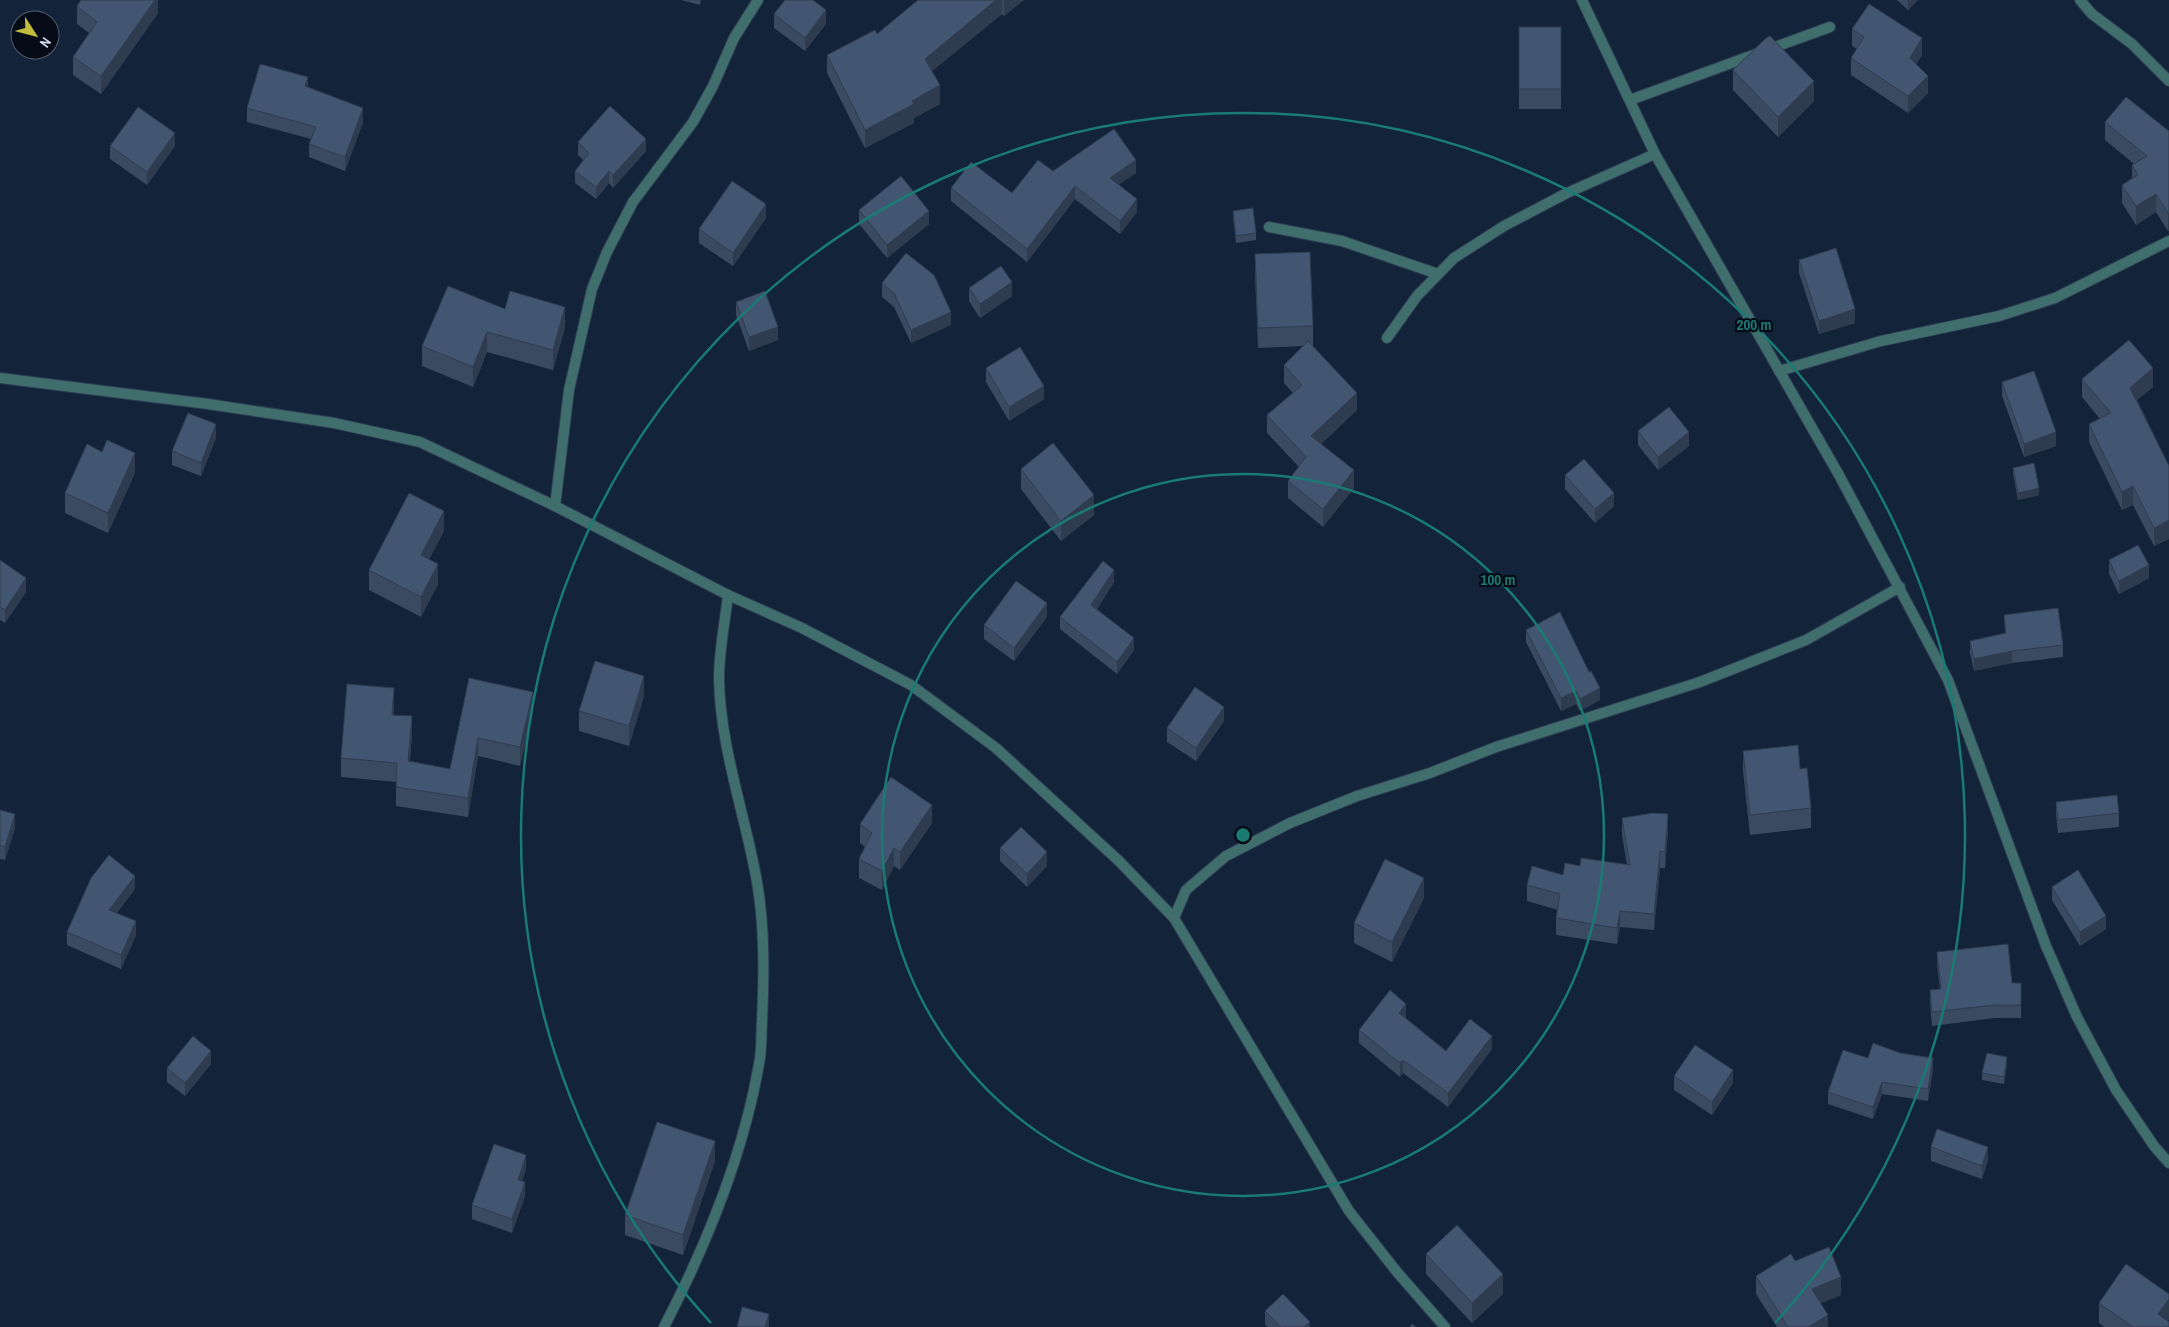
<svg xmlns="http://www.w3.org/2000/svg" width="2169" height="1327" font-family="'Archivo Narrow',sans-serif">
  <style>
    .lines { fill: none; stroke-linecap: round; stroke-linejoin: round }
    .minor-casing { stroke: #2d3d53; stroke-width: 12 }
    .tertiary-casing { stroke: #2d3d53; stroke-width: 12 }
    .minor { stroke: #406e6c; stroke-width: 10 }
    .tertiary { stroke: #406e6c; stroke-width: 10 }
    .wall { fill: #3a4a61 }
    .shaded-wall { fill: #2f3c4f }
    .building { fill: #435671; stroke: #2f3c4f }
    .ring { fill: none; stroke: #197b74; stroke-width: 2.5 }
    .centre { fill: #197b74; stroke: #060c17; stroke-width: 2.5 }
    .ring-label { font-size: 15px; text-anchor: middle; font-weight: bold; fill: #197b74; stroke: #060c17; stroke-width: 4.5; stroke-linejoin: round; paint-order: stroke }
  </style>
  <rect width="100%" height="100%" fill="#12233a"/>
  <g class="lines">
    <g class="minor-casing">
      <path id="minor" d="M2080 0 2092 14 2132 44 2169 81
        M1630 100 1830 27
        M1269 227 1342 241 1438 274
        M1387 338 1417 296 1454 258 1504 226 1567 193 1655 154
        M1779 371 1881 341 1999 316 2055 298 2169 241
        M555 506 569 390 592 289 607 252 633 202 693 122 713 86 734 38 758 0
        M1174 918 1186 890 1226 856 1290 823 1357 796 1430 773 1496 747 1700 682 1806 640 1900 587
        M664 1327C707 1244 743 1156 759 1064 762 1051 761 1036 762 1022 764 976 765 929 757 882 745 814 720 747 719 678 719 651 725 622 728 595"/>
    </g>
    <g class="tertiary-casing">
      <path id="tertiary" d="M1582 0 1655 154 1839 475 1948 680 2046 946 2077 1017 2116 1090 2154 1146 2169 1163
        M0 378 208 404 334 423 420 442 555 506 728 595 802 628 911 685 996 748 1119 861 1174 918 1349 1211 1397 1272 1445 1327"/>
    </g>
    <use href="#minor" class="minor"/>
    <use href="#tertiary" class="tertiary"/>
  </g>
  <path class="wall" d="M158 0V13L101 94 73 75V57L89 33 77 24V6Z
    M681 0H701L700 5Z
    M918 0H1024L1004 16 1002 14 932 71 940 104 914 118V123L865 148 827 73V55L877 34Z
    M1897 0H1918L1908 10Z
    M774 14 826 24 805 51 774 28Z
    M1519 27H1561V109H1519Z
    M1852 29 1922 55 1916 64 1928 93 1908 113 1851 75V58L1857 49 1852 46Z
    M1733 70 1814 101 1778 137 1733 90Z
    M308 87 363 122 345 171 309 157V144L311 139 247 122V108Z
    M2105 122 2169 131V231H2168L2156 212 2136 225 2122 203V185L2132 178V165L2134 164 2105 140Z
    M578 142 646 151 613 188 609 183 596 199 575 183V171L583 160 578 155Z
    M110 146H175L147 185 110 159Z
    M1053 171 1136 173 1119 184 1137 212 1120 234 1075 199 1027 262 951 201V188L1012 193Z
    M859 210 929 224 887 258 859 224Z
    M1233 211 1256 233V240L1236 243 1233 218Z
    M766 218 733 266 699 243V229Z
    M1255 254 1313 326V346H1312L1357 410 1321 444 1354 488 1323 527 1288 498V481L1299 467 1267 433V415L1293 393 1284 383V365L1303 346 1258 348 1255 275Z
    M1799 260 1855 323 1819 334 1799 273Z
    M882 283 951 325 911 343 894 307 882 297Z
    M969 288 1012 296 980 318 969 301Z
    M736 302 778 340 749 351 736 315Z
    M505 309 565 327 553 370 487 352 473 387 422 366V346Z
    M986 368 1044 399 1009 421 986 382Z
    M2082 379 2153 387 2137 400 2169 466V539L2154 546 2133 505 2122 510 2089 442V424L2100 419 2082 397Z
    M2002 382 2056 446 2024 457 2002 396Z
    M1638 431 1689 446 1658 470 1638 445Z
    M216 438 201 476 172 465V451Z
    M102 452 135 473 108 533 65 513V493Z
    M2013 468 2039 495 2018 500 2013 474Z
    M1021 469 1094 515 1061 541 1021 489Z
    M1565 475 1614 506 1595 523 1565 489Z
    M444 531 429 559 438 584 421 617 369 590V570Z
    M0 560 26 592 5 623 0 620Z
    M2109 560 2149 578 2119 594 2109 574Z
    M1114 582 1097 609 1134 650 1117 674 1060 629V617Z
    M2004 615 2063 645V657L2012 663 1974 671 1970 653V641L2005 633Z
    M1047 617 1014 661 984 639V625Z
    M1526 630 1600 700 1580 711 1576 704 1561 711 1526 642Z
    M469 678 533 711 520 766 478 756 468 817 396 806V782L341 777V758L394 706 393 715 412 735 410 761 450 769Z
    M644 696 629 746 579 731V711Z
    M1224 721 1196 761 1167 742V728Z
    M1743 751 1800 769 1811 808V828L1750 835 1743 771Z
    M2056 802 2119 813V827L2058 833 2056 815Z
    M0 810 15 828 5 860 0 859Z
    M1622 818 1668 830 1665 868H1660L1654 930 1620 927 1617 944 1556 935V918L1558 910 1527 901V885L1563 875 1580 866 1627 865 1622 835Z
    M932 823 900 870 894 866 882 890 859 878V859L865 847 860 843V824Z
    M1000 848 1047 866 1027 887 1000 861Z
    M2052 887 2106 929 2080 946 2052 900Z
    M135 889 117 913 136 935 121 969 67 945V932Z
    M1424 898 1392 962 1354 943V923Z
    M1937 952 2012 983H2021V1018H1995L1932 1026 1930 1004V990L1940 989 1937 965Z
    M1406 1017V1018L1446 1051 1492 1049 1448 1107 1403 1073 1400 1077 1359 1043V1030Z
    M1868 1058 1933 1070 1928 1101 1882 1094 1873 1119 1828 1104V1092Z
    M211 1064 185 1096 167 1082V1068Z
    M2007 1064 2004 1084 1982 1080V1073Z
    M1674 1076 1733 1083 1712 1115 1674 1090Z
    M1931 1147 1988 1160 1982 1179 1931 1161Z
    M715 1161 683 1255 625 1235V1215Z
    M526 1169 522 1181 525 1196 512 1233 472 1219V1205Z
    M1426 1254 1503 1294 1472 1323 1426 1274Z
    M1795 1261 1841 1295 1821 1303 1828 1327H1777L1756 1294V1276Z
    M2169 1294V1319L2168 1321 2169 1327H2104L2099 1323V1303Z
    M1265 1311 1310 1327H1268L1265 1325Z"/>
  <path class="shaded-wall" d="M155 0H158V13L101 94V76Z
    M996 0H1002V14L925 77V59Z
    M1004 0H1024L1004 16Z
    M1908 0H1918L1908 10Z
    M826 10V24L805 51V38Z
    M1922 38V55L1910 75V58Z
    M1928 76V93L1908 113V96Z
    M308 77V91L305 86Z
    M1814 81V101L1778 137V117Z
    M940 85V104L914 118V123L865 148V130L912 101Z
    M363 108V122L345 171V157Z
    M175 133V146L147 185V172Z
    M646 139V151L613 188V175Z
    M1136 160V173L1110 191V178Z
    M609 171V183L596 199V187Z
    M1075 186V199L1027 262V249Z
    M2156 194V212L2136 225V206Z
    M1137 199V212L1120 234V221Z
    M766 204V218L733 266V253Z
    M929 211V224L887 258V245Z
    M2168 213H2169V231H2168Z
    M1012 282V296L980 318V304Z
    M565 307V327L553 370V350Z
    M1855 309V323L1819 334V321Z
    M951 312V325L911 343V330Z
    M778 327V340L749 351V337Z
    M487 332V352L473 387V367Z
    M2153 368V387L2130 406V388Z
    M1044 386V399L1009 421V407Z
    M1357 393V410L1311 454V436Z
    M216 424V438L201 476V463Z
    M1689 432V446L1658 470V457Z
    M2056 432V446L2024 457V444Z
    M135 453V473L108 533V513Z
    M1354 470V488L1323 527V509Z
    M2133 486V505L2122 510V492Z
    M2039 488V495L2018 500V493Z
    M1614 493V506L1595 523V509Z
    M1094 495V515L1061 541V521Z
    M444 511V531L421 575V555Z
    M2169 520V539L2154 546V528Z
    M438 564V584L421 617V597Z
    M2149 565V578L2119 594V581Z
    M1114 570V582L1091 617V605Z
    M26 578V592L5 623V610Z
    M1047 603V617L1014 661V648Z
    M1134 638V650L1117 674V662Z
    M2012 651V663L1974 671V659Z
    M644 676V696L629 746V726Z
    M394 688V706L392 733V715Z
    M1600 688V700L1580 711V699Z
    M1576 691V704L1561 711V698Z
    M533 692V711L520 766V747Z
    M1224 707V721L1196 761V748Z
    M412 716V735L408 780V761Z
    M478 738V756L468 817V798Z
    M932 805V823L900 870V852Z
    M15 814V828L5 860V847Z
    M1668 814V830L1665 868V852Z
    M894 848V866L882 890V871Z
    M1660 851V868L1654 930V914Z
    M1047 852V866L1027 887V874Z
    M135 876V889L109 923V910Z
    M1424 878V898L1392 962V942Z
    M1620 911V927L1617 944V928Z
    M2106 916V929L2080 946V932Z
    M136 921V935L121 969V955Z
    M1406 1004V1017L1399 1026V1013Z
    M1492 1036V1049L1448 1107V1093Z
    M211 1051V1064L185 1096V1083Z
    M2007 1057V1064L2004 1084V1077Z
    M1933 1058V1070L1928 1101V1089Z
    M1403 1060V1073L1400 1077V1063Z
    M1733 1070V1083L1712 1115V1102Z
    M1882 1082V1094L1873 1119V1107Z
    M715 1141V1161L683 1255V1235Z
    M1988 1147V1160L1982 1179V1166Z
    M526 1155V1169L518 1193V1180Z
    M525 1182V1196L512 1233V1219Z
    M1503 1274V1294L1472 1323V1303Z
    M1841 1277V1295L1812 1307V1289Z
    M2169 1299V1319L2163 1327 2158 1314Z
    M769 1314V1327H765Z
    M1828 1315V1327H1808Z
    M1310 1322V1327H1304Z"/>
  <path class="building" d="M81 0H155L101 76 73 57 97 22 77 6Z
    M785 0H813L826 10 805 38 774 14Z
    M918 0H996L925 59 940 85 912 101 914 104 865 130 827 55 875 30 877 34Z
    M1869 4 1922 38 1910 58 1928 76 1908 96 1851 58 1864 37 1852 29Z
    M1519 27H1561V89H1519Z
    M1770 36 1814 81 1778 117 1733 70 1766 38Z
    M260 64 308 77 305 86 363 108 345 157 309 144 316 127 247 108Z
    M2126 97 2169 131V213H2168L2156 194 2136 206 2122 185 2138 175 2132 165 2147 156 2105 122Z
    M610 106 646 139 613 175 609 171 596 187 575 171 589 153 578 142Z
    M138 107 175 133 147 172 110 146Z
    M1114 129 1136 160 1110 178 1137 199 1120 221 1075 186 1027 249 951 188 971 162 1012 193 1038 160 1053 171Z
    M901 176 929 211 887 245 859 210Z
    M732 181 766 204 733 253 699 229Z
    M1253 208 1256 233 1236 236 1233 211Z
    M1836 248 1855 309 1819 321 1799 260Z
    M1310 252 1313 326 1258 328 1255 254Z
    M906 253 934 275 951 312 911 330 894 293 882 283Z
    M1001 266 1012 282 980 304 969 288Z
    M448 286 505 309 510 291 565 307 553 350 487 332 473 367 422 346Z
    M765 291 778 327 749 337 736 302Z
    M2129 340 2153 368 2130 388 2169 466V520L2154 528 2133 486 2122 492 2089 424 2111 413 2082 379Z
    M1308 341 1357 393 1311 436 1354 470 1323 509 1288 481 1306 457 1267 415 1302 385 1284 365Z
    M1020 347 1044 386 1009 407 986 368Z
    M2034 371 2056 432 2024 444 2002 382Z
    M1669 407 1689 432 1658 457 1638 431Z
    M188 413 216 424 201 463 172 451Z
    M107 440 135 453 108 513 65 493 87 444 102 452Z
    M1053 443 1094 495 1061 521 1021 469Z
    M1584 459 1614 493 1595 509 1565 475Z
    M2034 463 2039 488 2018 493 2013 468Z
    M409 493 444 511 421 555 438 564 421 597 369 570Z
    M2138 545 2149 565 2119 581 2109 560Z
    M0 560 26 578 5 610 0 607Z
    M1103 561 1114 570 1091 605 1134 638 1117 662 1060 617Z
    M1016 581 1047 603 1014 648 984 625Z
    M2058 608 2063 645 2012 651 1974 659 1970 641 2006 633 2004 615Z
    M1560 612 1589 672 1591 671 1600 688 1580 699 1576 691 1561 698 1526 630Z
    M595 661 644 676 629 726 579 711Z
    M469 678 533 692 520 747 478 738 468 798 396 787 397 763 341 758 347 684 394 688 392 715 412 716 408 761 450 769Z
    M1195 687 1224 707 1196 748 1167 728Z
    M1798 745 1800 769 1807 768 1811 808 1750 815 1743 751Z
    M891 777 932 805 900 852 894 848 882 871 859 859 872 833 860 824Z
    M2117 795 2119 813 2058 820 2056 802Z
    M0 810 15 814 5 847 0 845Z
    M1653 813 1668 814 1665 852 1660 851 1654 914 1620 911 1617 928 1556 918 1560 894 1527 885 1532 866 1563 875 1565 863 1580 866 1581 858 1630 865 1622 818Z
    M1021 827 1047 852 1027 874 1000 848Z
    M109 855 135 876 109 910 136 921 121 955 67 932 91 878Z
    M1385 859 1424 878 1392 942 1354 923Z
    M2078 870 2106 916 2080 932 2052 887Z
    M2008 944 2012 983H2021V1005H1995L1932 1012 1930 990 1941 989 1937 952Z
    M1390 990 1406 1004 1399 1013 1446 1051 1470 1019 1492 1036 1448 1093 1403 1060 1400 1063 1359 1030Z
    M193 1036 211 1051 185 1083 167 1068Z
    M1873 1043 1900 1053 1933 1058 1928 1089 1882 1082 1873 1107 1828 1092 1843 1050 1868 1058Z
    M1695 1045 1733 1070 1712 1102 1674 1076Z
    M1987 1053 2007 1057 2004 1077 1982 1073Z
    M657 1122 715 1141 683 1235 625 1215Z
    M1937 1129 1988 1147 1982 1166 1931 1147Z
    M494 1144 526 1155 518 1180 525 1182 512 1219 472 1205Z
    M1457 1225 1503 1274 1472 1303 1426 1254Z
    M1829 1247 1841 1277 1812 1289 1828 1315 1808 1327H1788L1756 1276 1791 1254 1795 1261Z
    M2126 1264 2169 1294V1299L2158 1314 2169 1322V1327H2133L2099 1303Z
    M1283 1294 1310 1322 1304 1327H1281L1265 1311Z
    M742 1307 769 1314 765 1327H737Z
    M1412 1324 1416 1327H1410Z"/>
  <g class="ring">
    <circle cx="1243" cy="835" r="361"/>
    <path d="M711 1323A722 722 0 1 1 1775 1323"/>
  </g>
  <circle cx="1243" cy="835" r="8" class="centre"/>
  <g class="ring-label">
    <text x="1754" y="330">200 m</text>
    <text x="1498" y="585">100 m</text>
  </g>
  <g transform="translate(35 35) rotate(126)"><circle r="24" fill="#060c17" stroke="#575f6c"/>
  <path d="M0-4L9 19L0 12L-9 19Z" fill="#c3bd3e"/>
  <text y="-8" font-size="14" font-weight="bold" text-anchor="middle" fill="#d0dbeb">N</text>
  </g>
</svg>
